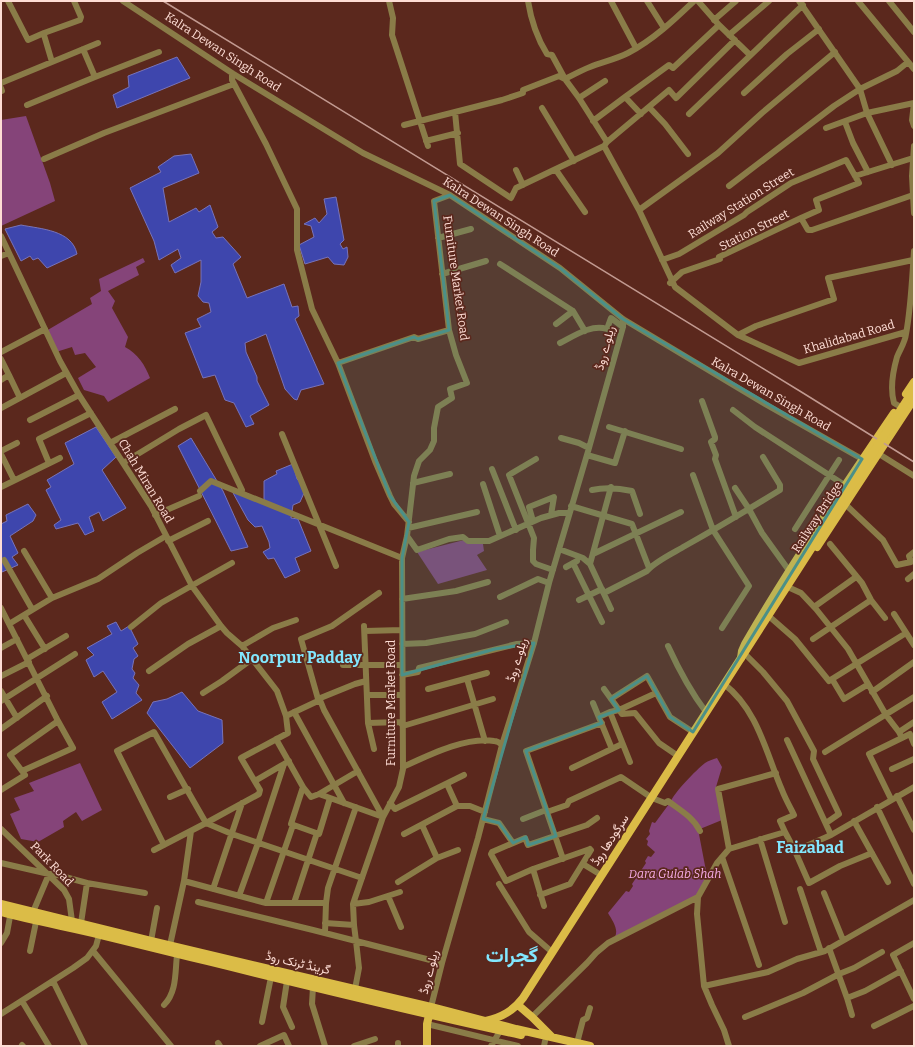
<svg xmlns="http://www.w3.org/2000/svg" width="915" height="1047" font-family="Bitter,Vazirmatn,serif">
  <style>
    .green { fill: #854479 }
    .water { fill: #3e46ad; stroke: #7873b9 }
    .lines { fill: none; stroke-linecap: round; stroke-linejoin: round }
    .minor { stroke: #8a7c48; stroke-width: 6 }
    .major { stroke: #dbbc47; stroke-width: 8 }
    .rail { stroke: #c29a91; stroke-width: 1.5 }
    .major-bridge { stroke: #dbbc47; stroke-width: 8 }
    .marked { fill: #4b9088; fill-opacity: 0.2; stroke: #4b9088; stroke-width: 3; stroke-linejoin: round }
    .labels { text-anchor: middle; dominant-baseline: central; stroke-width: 3.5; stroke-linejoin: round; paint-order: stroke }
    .street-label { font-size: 12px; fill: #feddd5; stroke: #5b281d }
    .park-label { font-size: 12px; font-style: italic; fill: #f7ace7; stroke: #5b281d }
    .district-label { font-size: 16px; font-weight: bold; fill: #82e7fe; stroke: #5b281d }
    .town-label { font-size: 20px; font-weight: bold; fill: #82e7fe; stroke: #5b281d }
  </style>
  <rect width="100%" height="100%" fill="#5b281d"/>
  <path class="green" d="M26 116 50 183 55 201 1 226V120Z
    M143 258 145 262 136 267 139 275 108 291 115 301 112 308 128 337 125 347C138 354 145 365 150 378L108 402 104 396 84 390 78 378 96 367 85 353 75 355 72 347 56 352 46 331 92 304 90 298 101 291 99 279Z
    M464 540 483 544 484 551 477 555 487 570 438 584 417 552Z
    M717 758 722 767 716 787 722 820 700 829 671 801C675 792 696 770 705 763 708 761 713 759 717 758Z
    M80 763 102 810 82 821 76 812 63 821 64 827 38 842 21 839 10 814 20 810 14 798 34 791 29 783Z
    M669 804 691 819 698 829 707 876 696 896 615 937C619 929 612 920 608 913L626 891 629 892 633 886 632 884 646 863 645 861 648 856 651 857 655 852 647 845 648 841 646 839 650 834 649 831 652 822 655 823Z"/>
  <path class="water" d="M177 57 190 78 117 108 113 95 129 87 128 76Z
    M191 154 199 173 163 188 169 222 196 208 199 212 210 205 218 227 212 232 216 238 223 237 241 257 233 264 247 298 284 284 292 307 298 306 299 316 295 319 324 384 301 390 297 400 294 399 285 389 266 334 245 343 246 352 257 377V381L269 405 250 416 254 424 246 427 234 403 225 400 215 375 203 378 185 333 201 327 197 319 211 312 209 303 203 302 198 296 201 282V260L175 273 171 265 181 258 178 249 159 260 154 241 130 188 161 172 158 167 174 156Z
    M336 197 344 240 340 244 343 249 347 247 348 257 344 265 334 264 328 257 305 264 299 245 314 237 311 226 304 224 315 218 319 223 327 214 324 199Z
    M21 225C41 229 72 230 77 254L47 268 38 258 33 260 30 256 21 261 5 229Z
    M96 427 116 457 102 470 126 508 103 521 99 512 89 517 94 531 85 535 78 523 56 529 54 525 61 520 46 490 51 487 47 480 74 464 65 443Z
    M191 438 223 491 248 547 231 551 178 446Z
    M293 464 297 479 301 483 304 493 300 502 293 505 291 518 298 519 311 551 295 558 300 571 285 578 274 558 268 559 263 552 270 548 269 542 262 526 255 527 248 520 232 491 264 503V481L277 474 276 471Z
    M28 504 36 515 33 521 10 536 18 553 12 557 18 565 2 572 1 524 7 521 6 515Z
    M116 622 121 631 129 626 138 644 133 648 138 656 134 659 132 669 135 673 133 678 139 685 136 693 142 700 112 719 102 702 117 692 103 671 94 677 86 660 94 655 87 648 112 634 107 626Z
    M182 692 198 711 222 720 223 743 190 768 147 713 153 702 167 699Z"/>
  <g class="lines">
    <path class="minor" d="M8 1 28 40 44 33
      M123 1 232 73 363 153 450 195 560 268 623 319 765 404 862 459
      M389 1 393 18 392 35 428 146
      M528 1C531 20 537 38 547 54L552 55 565 79C573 75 582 70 590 67 603 62 616 59 628 53 653 40 674 20 694 1
      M611 1 636 48
      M647 1 664 28
      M698 1 719 25
      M799 1 860 89 867 113 892 165
      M858 1 914 69
      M889 1 914 32
      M714 20 736 1
      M729 35 769 1
      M83 49 95 77
      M52 62 44 35V33L80 20 81 17 74 1
      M232 73V80L266 144 297 209V250L312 309 338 363 375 461 390 496 394 504 409 522
      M1 83 98 43
      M1 88 2 91
      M744 93 787 54 819 29
      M625 97 669 65 673 68 719 25 750 55
      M579 98 605 81
      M914 103 912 120 914 126
      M27 105 95 77 159 52
      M649 107 665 124 688 154
      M542 108 574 161
      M689 114 803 5
      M593 121 625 97 641 114
      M845 122 853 143 868 172
      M404 125 455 112
      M826 128 867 113 914 103
      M426 141 458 133
      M607 142 669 90 676 98 735 40
      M604 146 516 188 511 198 460 164 455 112 502 100 523 93V90L559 76 565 79 579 98 607 142 604 146 639 210 675 287 738 335 799 363 906 332
      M914 146 912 176 914 213
      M44 159 104 133 234 84
      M516 170 523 185
      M556 170 585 212
      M855 176 913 158
      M729 186 834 106 860 89 897 71 908 62
      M639 210 718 153 762 113 835 52
      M1 236 60 361 79 395 151 506 192 586 221 626 227 633 242 646 274 687 277 691 286 716 320 700
      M438 238 471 229
      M1 256 9 253
      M662 260 679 254 744 215 747 212 791 183 846 160 859 183 816 200 819 210 801 218
      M500 264 573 311 585 331
      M442 274 486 261
      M670 283 682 272 720 259 719 257 801 218 808 230H812L913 195
      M556 324 573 311
      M738 335 756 326 834 299 828 278 913 260
      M560 343C574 336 591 324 607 329L611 318 623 327
      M1 352 45 329
      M1 359 9 375
      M338 363 414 337 418 339 449 330
      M1 380 9 375 20 398
      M702 401 715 437V439L711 442 716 455 715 459 736 517
      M899 406 894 403C890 389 893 371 897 357 900 349 905 343 906 334 911 307 912 279 914 251
      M1 408 66 373
      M733 410 755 427 846 486
      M30 420 79 395
      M609 427 681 449
      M282 434 336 566
      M561 438 579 443 589 448
      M110 443 175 409
      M1 451 17 443
      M1 454 14 480
      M879 454 914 476
      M587 455 615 463 625 431
      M536 459 509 475 534 538 533 550V561L536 564 553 570
      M49 463 39 439 91 413
      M123 463 179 429 206 415 242 490
      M492 469 516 530
      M693 475 713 530 749 586 722 628
      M413 483 450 474
      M483 484 500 536
      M1 487 60 458
      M735 488 749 509 762 533 790 572
      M592 490C606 487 618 488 632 491L640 514
      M200 491 211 481 402 558
      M845 504 883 540 897 565 911 562 909 556 914 552
      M571 506 632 524 649 568
      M155 515 199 496
      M533 521 529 507 554 497 551 515
      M408 528 477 512
      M795 529 839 460
      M407 536 417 550 449 539 463 537 468 541H489L541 518 559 513H569
      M168 541 208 521
      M830 544 862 583 871 600 885 618
      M559 549 583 558 590 564 611 609
      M24 551 52 598
      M593 554 681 512
      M4 560 32 609
      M573 563 602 622
      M590 564 611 487
      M566 567 577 561
      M908 579 914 574
      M790 588 801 593 816 609 848 649 886 715 899 732 902 738
      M379 593 332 626 301 639 318 699 320 700 324 710 383 817
      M604 593 647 571C654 562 675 552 685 546 717 528 749 509 780 490V485L763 457
      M500 597 538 579 549 583
      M402 599 456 591 488 582
      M579 600 602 589
      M814 607 856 577
      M1 608 58 721 10 755 25 775 1 790
      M894 614 914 645
      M24 615 45 649
      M771 618 795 639 829 681 832 679
      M9 624 52 598 98 579 137 553 166 536
      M364 626 368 723 374 749
      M131 627 161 603 232 563
      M365 631 402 630
      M813 639 871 600
      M402 644 426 643 475 634 506 622
      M242 646 273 628 296 620
      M668 646C679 670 690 691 706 712
      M1 648 17 639
      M746 655 763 672 787 701 814 751 813 759 839 814 826 823
      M27 659 66 636
      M343 665H402
      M149 671 188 644 221 626
      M402 675 418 672 419 668 517 644 534 643
      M1 676 29 662
      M467 679 485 741
      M724 684C758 710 766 753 782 790 785 798 790 807 794 815L780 821 785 832
      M867 685 844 699 832 679 906 633
      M428 689 487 673
      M604 689 622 714 635 713 659 743 678 756
      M1 691 17 718
      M872 692 914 662
      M203 693 222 681 252 659
      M367 695H402
      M318 699 355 684 366 681
      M611 699 647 676 670 717 693 732
      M1 701 75 654
      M593 703 612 749
      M294 712 344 803
      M610 712 630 762
      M599 717 610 712 619 710 656 693
      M368 723 400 722 403 726 493 699
      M1 729 47 696
      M899 732 914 722
      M276 739 303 787 311 797 319 794 358 771
      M787 740 831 835
      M825 752 914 697
      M403 767C427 756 467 736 494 741 497 741 500 743 502 745
      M572 768 622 744
      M892 769 914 759
      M22 771 73 748 58 721
      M255 781 284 764
      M447 784 457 806
      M303 787 291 824 319 834 330 798
      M319 794 383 817
      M897 796 914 830
      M170 797 188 789
      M891 799 869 754 910 734 914 744
      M390 803 395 809 464 775
      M877 807 914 884
      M547 812 567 805 569 801 621 777 652 798 665 803 668 801C680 810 693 817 700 831
      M483 819 499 823 513 843
      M523 819 546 810
      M854 821 888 882
      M422 825 437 858
      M1 829 64 890 69 899 72 921
      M404 834 457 806H470L485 812
      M760 839 785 922
      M164 845 117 751 154 732 206 823 232 834 362 878
      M590 849 533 869 506 881 491 854 492 852 525 838 528 845 587 825 597 818
      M729 849 718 789 776 773
      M154 850 206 823 259 794 260 790 241 758 288 733 286 716
      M795 851 809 883 840 866 872 853
      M722 857 759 965
      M563 859 526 751 602 723
      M1 863 49 874H54L87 883 81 923
      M583 864 601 875
      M533 869 544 906
      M184 881 266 903H326L328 888 356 807
      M398 882 437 858 458 850
      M87 883 145 893
      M499 884 529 932 552 952
      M213 889 242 803
      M800 889 821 952
      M824 893 843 940
      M540 895 570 884 591 850 590 849
      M239 896 258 843 284 764 289 761
      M388 896 401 927
      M698 897 697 914 704 986 712 1005 724 1030 729 1046
      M198 902 313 930 356 941 359 968 355 989
      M266 903 293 825
      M294 903 317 833
      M353 904 369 902 400 892
      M33 912 49 874
      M325 923 354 925
      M325 933 326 903
      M151 941 157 908
      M1 943 7 933 11 911
      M914 943 893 955 914 999
      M170 945 184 881 191 831
      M829 948 847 998
      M30 951 36 922
      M93 951 171 1046
      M442 963 356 941 354 925 353 904 355 898 383 817 399 787 403 769 402 558 407 536 414 476 419 461 430 450 434 441V428L438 407 452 398 450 389 467 383 456 355 449 330 434 201 450 195
      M53 981 85 1046
      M287 981 283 1007 292 1027
      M704 986 768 972 797 959 825 951 914 900
      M313 987 312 1004 325 1046
      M22 1001 49 1046
      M164 1005C177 992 175 972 177 955
      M431 1007 442 963 478 838 502 745 534 643 549 583 589 448 623 327V319
      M1 1014 73 968 87 958 96 946 99 935
      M852 1015 847 998 865 991 901 971
      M532 1017 587 963 596 953 608 943 698 897 717 863 729 849 785 832 795 851 831 835 914 787
      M745 1017 803 993 839 974 854 968 882 952
      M262 1022 271 977
      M427 1024 518 1046
      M874 1026 914 1006
      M218 1043 220 1046
      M398 1043V1046
      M577 1043 583 1020 587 1018 590 1008
      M22 1045 23 1046
      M260 1046 284 1035 289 1046
      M354 1046 375 1039
      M491 1046 500 1031
      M544 1046 545 1041"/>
    <path class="major" d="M906 394 914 382
      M817 547 914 399
      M1 904 151 941 431 1007 516 1029 590 1046
      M1 912C34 921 68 927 101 935 241 969 380 1005 521 1035
      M518 1005 532 1017 552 1037
      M486 1021C502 1017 513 1011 523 998L741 658 742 651 745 644C791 565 843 488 894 413
      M427 1046V1024L430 1011"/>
    <path class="rail" d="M163 1 803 393 914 462"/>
    <path class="major-bridge" d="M741 658 914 389"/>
  </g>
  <path class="marked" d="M450 195 560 268 623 319 862 459 693 732 670 717 647 676 611 699 619 710 599 717 602 723 526 751 556 836 528 845 526 837 513 843 499 823 483 819 534 643 495 649 402 675V558L409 522 390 496 338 363 414 337 418 339 449 330 434 201Z"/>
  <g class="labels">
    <g class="street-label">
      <text transform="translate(223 52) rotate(33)">Kalra Dewan Singh Road</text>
      <text transform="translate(741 203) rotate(-32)">Railway Station Street</text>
      <text transform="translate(501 217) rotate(33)">Kalra Dewan Singh Road</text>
      <text transform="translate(754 230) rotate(-27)">Station Street</text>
      <text transform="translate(456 278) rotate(82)">Furniture Market Road</text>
      <text transform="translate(849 337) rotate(-16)">Khalidabad Road</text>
      <text transform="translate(605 348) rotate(-75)">ریلوے روڈ</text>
      <text transform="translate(771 394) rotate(30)">Kalra Dewan Singh Road</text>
      <text transform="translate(146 481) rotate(59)">Chah Miran Road</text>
      <text transform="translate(817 517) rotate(-57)">Railway Bridge</text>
      <text transform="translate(517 660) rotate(-73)">ریلوے روڈ</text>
      <text transform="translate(391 703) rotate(-90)">Furniture Market Road</text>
      <text transform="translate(610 840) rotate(-57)">سرگودھا روڈ</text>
      <text transform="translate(52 864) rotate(46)">Park Road</text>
      <text transform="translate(298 963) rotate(13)">گرینڈ ٹرنک روڈ</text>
      <text transform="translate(429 972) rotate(-76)">ریلوے روڈ</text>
    </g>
    <g class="park-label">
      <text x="675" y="874">Dara Gulab Shah</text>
    </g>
    <g class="district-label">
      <text x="300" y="657">Noorpur Padday</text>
      <text x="810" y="847">Faizabad</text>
    </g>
    <g class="town-label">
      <text x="512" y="955">گجرات</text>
    </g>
  </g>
  <rect width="915" height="1047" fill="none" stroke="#feddd5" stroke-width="4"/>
</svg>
